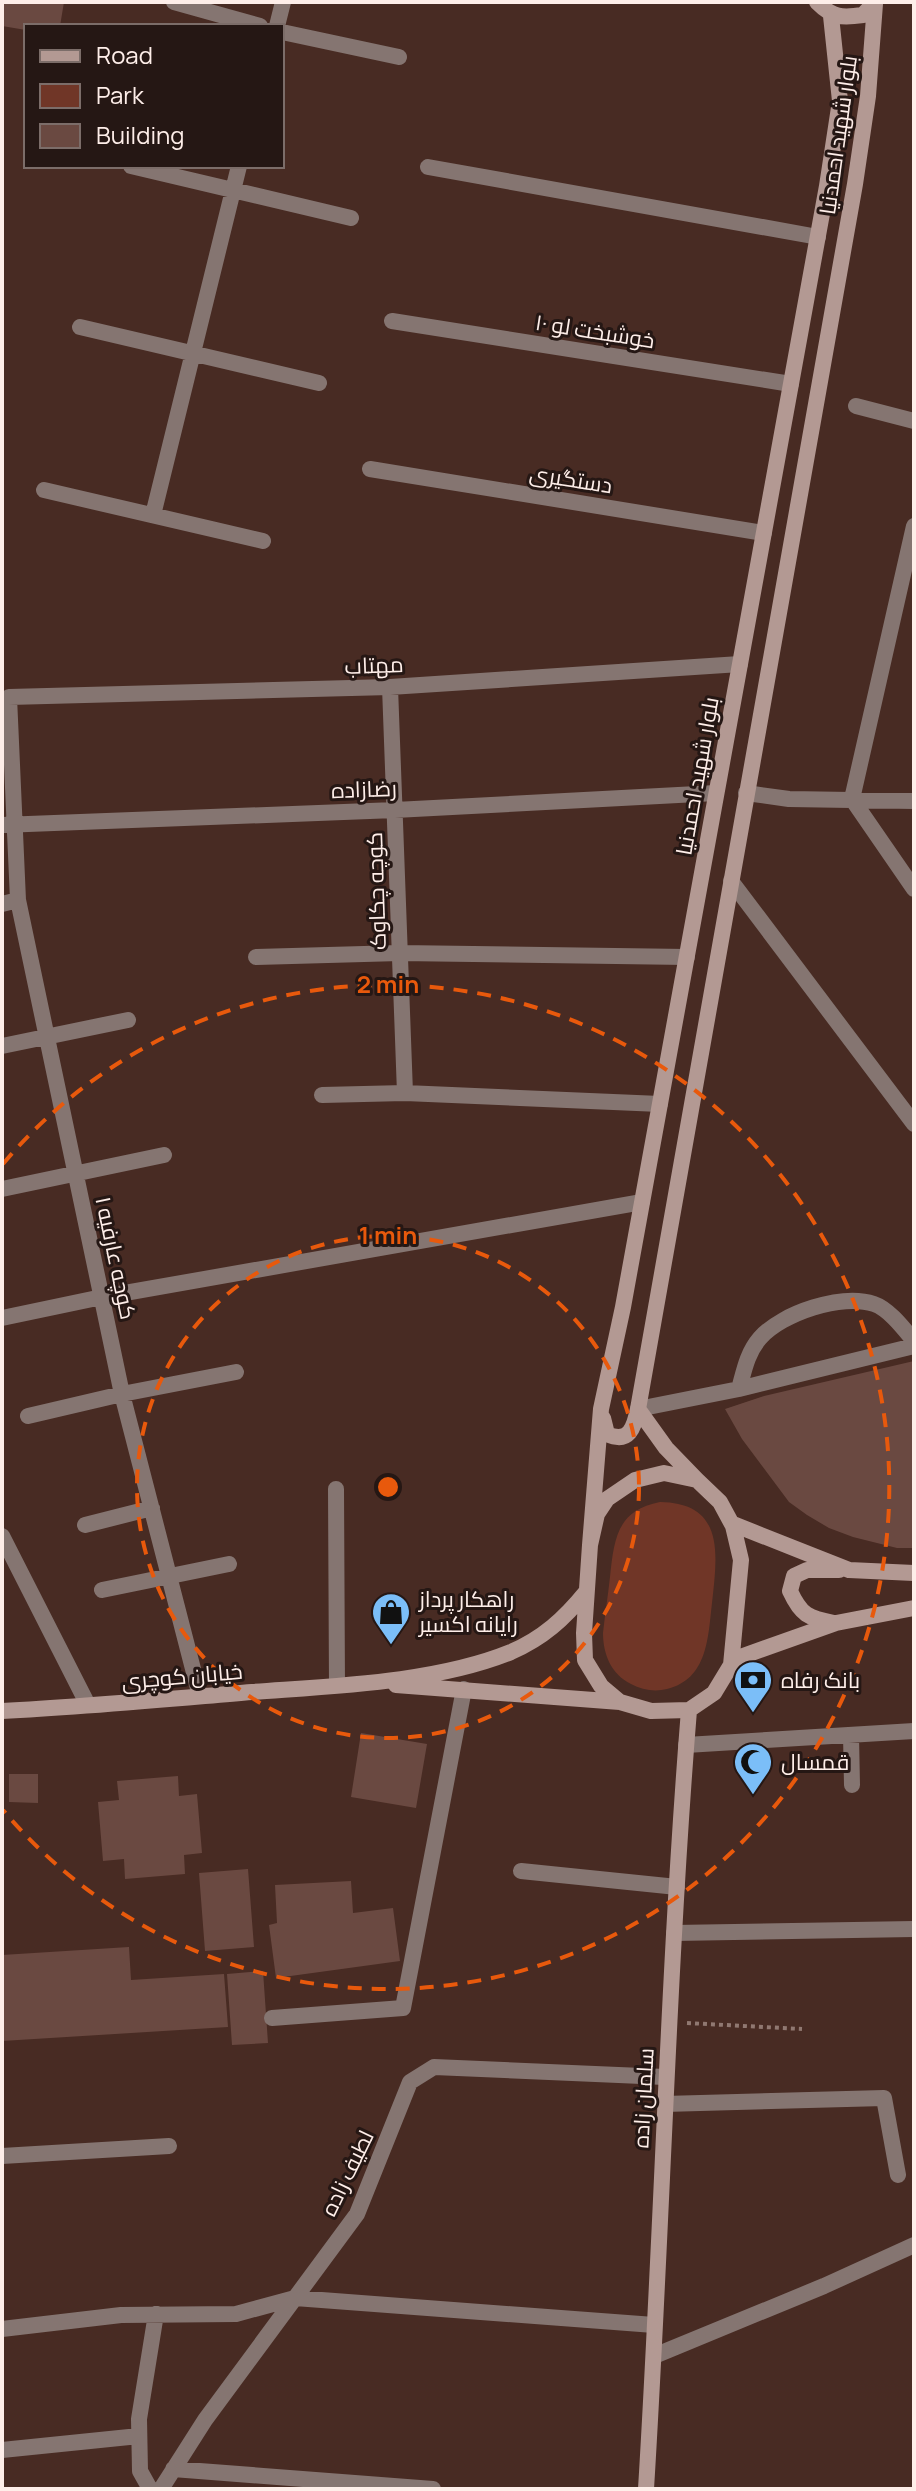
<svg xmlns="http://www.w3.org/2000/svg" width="916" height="2491" font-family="Manrope,Cairo,sans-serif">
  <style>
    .green { fill: #703627 }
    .building { fill: #6a4941 }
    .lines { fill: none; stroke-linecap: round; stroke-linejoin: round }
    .path { stroke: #907871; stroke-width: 4; stroke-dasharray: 4 4; stroke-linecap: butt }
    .street { stroke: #857571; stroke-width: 16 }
    .secondary { stroke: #b39993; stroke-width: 16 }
    .ring { fill: none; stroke: #e8590c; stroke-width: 4; stroke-dasharray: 14 10 }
    .labels { text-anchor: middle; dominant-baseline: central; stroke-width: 6; stroke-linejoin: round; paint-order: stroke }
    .street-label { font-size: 22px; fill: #feeee9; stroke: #251714 }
    .poi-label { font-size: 22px; fill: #feeee9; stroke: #251714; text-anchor: start }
    .centre { fill: #e8590c; stroke: #251714; stroke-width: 4 }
    .ring-label { font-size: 24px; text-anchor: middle; font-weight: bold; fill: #e8590c; stroke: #251714; stroke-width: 6; stroke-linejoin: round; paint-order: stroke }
  </style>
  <rect width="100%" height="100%" fill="#482b23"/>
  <path class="green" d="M660 1502C726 1503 717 1556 712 1603 708 1637 708 1679 667 1689 655 1692 642 1690 631 1684 611 1674 603 1654 603 1633 605 1614 608 1595 610 1577 614 1539 617 1510 660 1502Z"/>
  <path class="building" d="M2 2H64L60 26H26V30L2 26Z
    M914 1361V1548H897L853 1537 829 1528 807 1515 789 1502 742 1439 725 1409 764 1396Z
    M361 1733 427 1744 416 1808 351 1797Z
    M9 1774H38V1803L9 1802Z
    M178 1776 179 1796 197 1794 202 1853 184 1855 185 1874 125 1879 124 1859 103 1861 98 1802 119 1800 117 1781Z
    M248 1869 254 1947 205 1951 199 1873Z
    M351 1881 353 1913 393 1908 400 1961 276 1978 269 1925 277 1923 275 1885Z
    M129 1947 131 1980 224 1974 228 2027 2 2041V1955Z
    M263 1971 268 2043 232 2045 227 1974Z"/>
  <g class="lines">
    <path class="path" d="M687 2023 802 2029"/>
    <path class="street" d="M174 2 260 26
      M277 26 283 2
      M282 32 399 57
      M131 166 351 218
      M428 167 818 237
      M392 321 791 384
      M80 327 319 383
      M856 406 914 421
      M370 469 764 533
      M44 490 263 541
      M153 515 239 166
      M914 526 852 799 914 889
      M390 687 405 1093
      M746 793 789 799 914 801
      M2 825 395 810 716 793
      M731 881 914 1124
      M2 904 18 900
      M256 957 400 953 687 957
      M2 1046 128 1020
      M322 1095 405 1093 660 1104
      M2 1189 164 1155
      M2 1318 102 1297 642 1202
      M739 1389C744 1371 747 1353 760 1338 782 1313 842 1293 874 1304 889 1309 904 1329 914 1341
      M638 1409 739 1389 914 1346
      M28 1416 122 1394 236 1372
      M336 1489 337 1685
      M85 1525 152 1508
      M2 1536 88 1705
      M102 1590 229 1564
      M200 1696 122 1394 18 900 9 697 390 687 740 664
      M851 1735 852 1785
      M686 1745 914 1731
      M521 1871 677 1887
      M674 1933 914 1929
      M272 2018 403 2008 464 1689
      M664 2104 884 2098 898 2175
      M2 2156 169 2146
      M2 2329 121 2315 236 2314 295 2298 654 2325
      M654 2356 824 2286 914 2245
      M2 2450 139 2436
      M173 2469 433 2489
      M150 2489 140 2471 139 2419 156 2314
      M161 2489 205 2420 357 2214 410 2082 434 2067 665 2077"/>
    <path class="secondary" d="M817 2C833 18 842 18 863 15L875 2
      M603 1418 607 1434C629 1444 634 1428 638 1409
      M697 1480 666 1448 638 1409 855 184 868 96 875 4
      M733 1524 849 1570 914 1573
      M590 1545 597 1514 607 1499 635 1480 664 1473 697 1480 720 1502 733 1526 741 1560 731 1665 714 1693 689 1710 651 1711 620 1702 601 1686 585 1660 584 1633 590 1545 601 1409 623 1307 827 186 840 101 831 16
      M834 1623C808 1618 801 1615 790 1591L794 1576 807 1570H839
      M732 1660 836 1623 914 1608
      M396 1685 620 1702
      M2 1711C85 1707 169 1699 252 1692 333 1686 435 1683 511 1652 543 1638 564 1619 586 1592
      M646 2489C662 2230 668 1970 689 1710"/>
  </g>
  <g class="ring">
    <circle cx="388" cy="1487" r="251"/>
    <path d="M3 1164A502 502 0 1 1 3 1810"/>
  </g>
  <defs>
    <g id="shop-pin" transform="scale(2)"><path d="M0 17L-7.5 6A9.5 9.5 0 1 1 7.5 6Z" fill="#7bbef8" stroke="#251714"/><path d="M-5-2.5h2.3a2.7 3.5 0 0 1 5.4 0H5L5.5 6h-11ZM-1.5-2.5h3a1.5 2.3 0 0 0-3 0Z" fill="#111"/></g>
    <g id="bank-pin" transform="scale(2)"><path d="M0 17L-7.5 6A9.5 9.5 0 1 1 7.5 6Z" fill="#7bbef8" stroke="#251714"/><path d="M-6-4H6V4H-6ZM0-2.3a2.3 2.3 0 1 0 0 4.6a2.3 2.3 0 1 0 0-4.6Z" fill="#111"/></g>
    <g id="mosque-pin" transform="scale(2)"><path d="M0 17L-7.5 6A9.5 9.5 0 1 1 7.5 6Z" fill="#7bbef8" stroke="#251714"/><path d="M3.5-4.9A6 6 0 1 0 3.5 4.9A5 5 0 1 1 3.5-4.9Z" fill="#111"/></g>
  </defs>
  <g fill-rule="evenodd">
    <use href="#shop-pin" x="391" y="1612"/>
    <use href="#bank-pin" x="753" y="1680"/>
    <use href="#mosque-pin" x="753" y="1762"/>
  </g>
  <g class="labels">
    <g class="street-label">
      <text transform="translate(838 135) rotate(-82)">بلوار شهید احمدنیا</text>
      <text transform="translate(595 331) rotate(9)">خوشبخت لو ۱۰</text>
      <text transform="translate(571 479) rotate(9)">دستگیری</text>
      <text transform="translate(374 665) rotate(-2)">مهتاب</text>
      <text transform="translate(697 776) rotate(-80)">بلوار شهید احمدنیا</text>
      <text transform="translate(364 789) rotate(-2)">رضازاده</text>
      <text transform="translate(376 891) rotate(-92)">کوچه چکاوک</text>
      <text transform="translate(116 1258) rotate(78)">کوچه عارفیه ۱</text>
      <text transform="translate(182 1676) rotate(-5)">خیابان کوچری</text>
      <text transform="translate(643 2098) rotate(-87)">سلمان زاده</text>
      <text transform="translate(347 2173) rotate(-64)">لطیف زاده</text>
    </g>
    <g class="poi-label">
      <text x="419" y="1599">راهکار پرداز<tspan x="419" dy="25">رایانه اکسیر</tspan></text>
      <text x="781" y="1680">بانک رفاه</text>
      <text x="781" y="1762">قمسال</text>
    </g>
  </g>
  <circle cx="388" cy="1487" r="12" class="centre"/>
  <g class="ring-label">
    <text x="388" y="993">2 min</text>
    <text x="388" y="1244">1 min</text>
  </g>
  <rect width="916" height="2491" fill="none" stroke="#feeee9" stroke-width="8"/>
  <rect x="24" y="24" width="260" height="144" fill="#251714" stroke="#7c6d69" stroke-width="2"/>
  <rect x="40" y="50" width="40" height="12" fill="#b39993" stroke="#7c6d69" stroke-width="2"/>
  <text x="96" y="64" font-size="24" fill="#feeee9">Road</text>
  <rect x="40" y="84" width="40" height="24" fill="#703627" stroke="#7c6d69" stroke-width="2"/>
  <text x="96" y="104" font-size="24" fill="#feeee9">Park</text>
  <rect x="40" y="124" width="40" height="24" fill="#6a4941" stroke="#7c6d69" stroke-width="2"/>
  <text x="96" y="144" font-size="24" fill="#feeee9">Building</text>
</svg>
